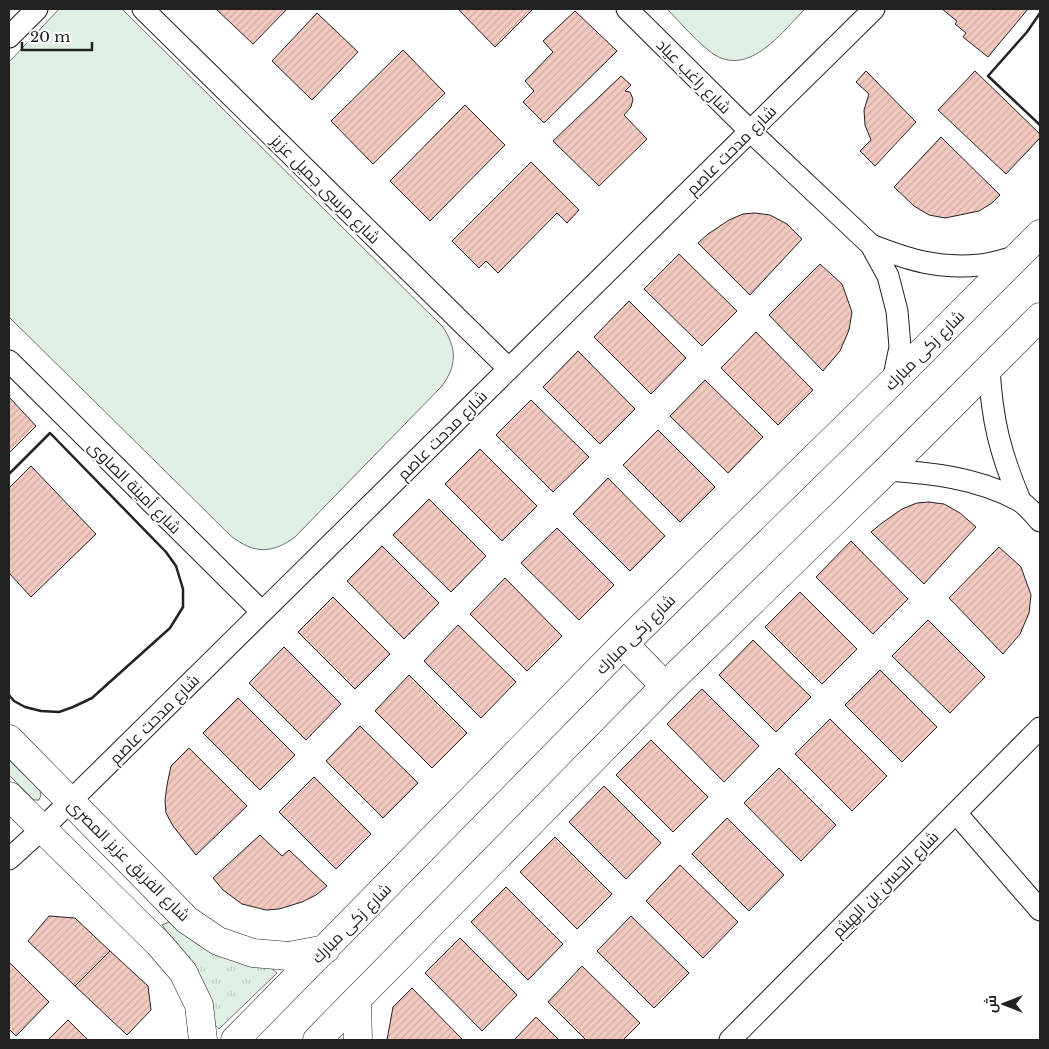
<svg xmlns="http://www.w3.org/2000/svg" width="1049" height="1049" font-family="'Libre Baskerville',Cairo,serif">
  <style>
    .grass { fill: url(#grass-tufts); stroke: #6f6f6f }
    .garden { fill: #e0efe3; stroke: #6f6f6f }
    .building { fill: url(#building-hatch); stroke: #222 }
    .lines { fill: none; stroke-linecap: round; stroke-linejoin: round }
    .street-casing { stroke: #222; stroke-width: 23 }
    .secondary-casing { stroke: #222; stroke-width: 29 }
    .street { stroke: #fff; stroke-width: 21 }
    .secondary { stroke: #fff; stroke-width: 28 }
    .wall { stroke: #222; stroke-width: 2.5 }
    .labels { text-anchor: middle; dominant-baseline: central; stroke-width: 4; stroke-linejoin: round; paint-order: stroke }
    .street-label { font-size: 16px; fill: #222; stroke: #fff }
  </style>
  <defs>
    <pattern id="grass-tufts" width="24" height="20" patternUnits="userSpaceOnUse" patternTransform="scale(1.25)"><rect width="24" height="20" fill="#e0efe3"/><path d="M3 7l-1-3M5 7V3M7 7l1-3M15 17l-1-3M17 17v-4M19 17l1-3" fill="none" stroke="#c0cdc2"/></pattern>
    <pattern id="building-hatch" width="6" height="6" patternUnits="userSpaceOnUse" patternTransform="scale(1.25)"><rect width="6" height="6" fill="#f3c9c0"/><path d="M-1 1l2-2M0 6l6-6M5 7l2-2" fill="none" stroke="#d0aca5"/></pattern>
  </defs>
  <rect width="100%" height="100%" fill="#fff"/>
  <path class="grass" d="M9 760 40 791 41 795 39 800H34L9 775Z
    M169 922 196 940 270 967 277 973 219 1029 213 1023 195 969 162 925Z"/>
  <path class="garden" d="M59 9H122L443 327C457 349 457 365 442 386L295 537C272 554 254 554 231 536L9 317V62Z
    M667 9H805C781 33 746 82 708 50 693 38 680 22 667 9Z"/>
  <path class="building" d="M216 9H287L253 44Z
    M458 9H533L495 47Z
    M942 9H1028L988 57 963 37 966 33 955 24 957 21Z
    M575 11 617 51 544 123 523 102 534 91 525 81 553 52 543 41Z
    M317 13 358 52 312 100 272 61Z
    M403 50 445 93 373 164 331 121Z
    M866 71 916 122 875 166 860 151 871 140 865 125 864 110 869 94 856 82Z
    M975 71 1040 134V138L1006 174 938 110Z
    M621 76 631 85 625 91 630 92 633 99 631 107 624 115 647 139 599 186 553 141Z
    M465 105 505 145 430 221 390 181Z
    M941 137 1000 195 992 203 979 211 945 218 929 215 914 206 894 187Z
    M531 162 579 210 567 223 557 213 498 273 486 261 479 268 452 241Z
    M755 213 770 215 787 224 802 239 750 295 698 243 708 234 729 220 743 214Z
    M679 254 737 311 702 346 644 289Z
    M820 264 842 284 852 312 849 330 840 351 823 371 769 315Z
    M629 301 686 358 651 394 594 337Z
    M756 332 813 390 778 425 721 368Z
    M578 351 635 409 600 444 543 387Z
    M705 380 763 437 728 473 670 416Z
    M9 397 36 426 9 453Z
    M531 400 589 457 553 492 496 435Z
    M658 430 715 487 680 522 623 465Z
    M480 449 537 506 502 541 445 484Z
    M31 466 96 534 31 597 9 573V488Z
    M608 478 665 536 630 571 573 514Z
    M429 499 486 556 451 592 393 535Z
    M929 502 944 504 960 513 976 527 924 584 871 532 882 523 902 509 917 503Z
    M557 528 614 585 579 620 521 563Z
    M851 541 908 599 873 634 816 577Z
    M382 546 439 603 404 639 347 581Z
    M999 547 1021 567 1031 595 1029 613 1020 634 1003 654 949 598Z
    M505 578 562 636 527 671 470 614Z
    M800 592 857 649 822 684 765 627Z
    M333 597 390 654 355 689 298 632Z
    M928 620 985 677 950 713 892 656Z
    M458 625 516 682 481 718 424 661Z
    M753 640 811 697 776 732 719 675Z
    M284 647 341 704 306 740 249 683Z
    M880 670 937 727 902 762 845 705Z
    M409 675 467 733 432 768 375 711Z
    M702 689 759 746 724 782 667 724Z
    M238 698 295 755 260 790 203 733Z
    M830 719 887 776 852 811 795 754Z
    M360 726 418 783 383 818 326 761Z
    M651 740 708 797 673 832 616 775Z
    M189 748 247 806 196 855 173 826 166 813 165 801 167 785 171 766Z
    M779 768 836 825 801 861 744 803Z
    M314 777 371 834 336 869 279 812Z
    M604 786 661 843 626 879 569 822Z
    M727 818 784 875 749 911 692 854Z
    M260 835 282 856 289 850 327 886 316 895 302 902 279 909 266 910 242 904 223 890 213 878Z
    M555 837 612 894 577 929 520 872Z
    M680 865 738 922 703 958 646 901Z
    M506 887 563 944 528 980 471 922Z
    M49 916 75 918 110 951 75 986 28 941Z
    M631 916 689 973 654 1008 597 951Z
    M460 938 517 995 482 1031 425 973Z
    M110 951 148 986 151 1010 127 1035 75 986Z
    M9 962 49 1002 16 1036 9 1029Z
    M582 966 640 1023 623 1040H586L548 1002Z
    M412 988 463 1040H387L393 1007Z
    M536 1017 559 1040H514Z
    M68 1020 88 1040H48Z"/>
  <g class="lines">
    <g class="street-casing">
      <path id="street" d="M143 9 509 369
        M627 9 750 131 871 245 888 276 897 311 900 347 893 381
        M9 37 37 9
        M871 245C909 260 938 269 980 265 993 264 1006 259 1018 256
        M9 361 262 612
        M989 368C992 420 1000 453 1020 500
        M887 470C931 473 978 478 1018 500 1026 504 1034 514 1040 521
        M956 813 1040 910
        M9 859 42 829 874 9
        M730 1040 1040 728"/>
    </g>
    <g class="secondary-casing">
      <path id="secondary" d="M624 644 665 686
        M9 739 187 920 218 941 253 953 289 956 326 949
        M9 796 159 944 183 972 199 1005 203 1040
        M357 1001 358 1040
        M235 1040 624 644 893 381 1040 234
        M317 1040 665 686 887 470 1040 317"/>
    </g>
    <use href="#street" class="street"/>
    <use href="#secondary" class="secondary"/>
    <path class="wall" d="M1040 13 1027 32 988 76 1040 125
      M9 474 50 433 166 552 176 566 183 589V607L170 628 92 698 73 707 59 712 41 711 25 707 14 701 9 695"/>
  </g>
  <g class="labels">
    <g class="street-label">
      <text transform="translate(694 76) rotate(45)">شارع راغب عياد</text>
      <text transform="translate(731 150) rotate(-45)">شارع مدحت عاصم</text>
      <text transform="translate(326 189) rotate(45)">شارع مرسى جميل عزيز</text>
      <text transform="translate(924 350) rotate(-45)">شارع زكى مبارك</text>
      <text transform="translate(442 435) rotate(-45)">شارع مدحت عاصم</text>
      <text transform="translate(135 487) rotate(45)">شارع أمينة الصاوى</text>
      <text transform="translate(635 634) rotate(-45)">شارع زكى مبارك</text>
      <text transform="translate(154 719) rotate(-45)">شارع مدحت عاصم</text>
      <text transform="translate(129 860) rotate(45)">شارع الفريق عزيز المصرى</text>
      <text transform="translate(885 884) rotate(-45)">شارع الحسن بن الهيثم</text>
      <text transform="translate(351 923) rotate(-45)">شارع زكى مبارك</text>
    </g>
  </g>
  <rect width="1049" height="1049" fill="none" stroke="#222222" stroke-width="20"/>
  <g transform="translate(1004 1004) rotate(270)" stroke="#ffffff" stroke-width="4" paint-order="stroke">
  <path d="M0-4L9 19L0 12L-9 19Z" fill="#222222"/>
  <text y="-8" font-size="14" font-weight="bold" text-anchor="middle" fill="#222222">ش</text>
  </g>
  <path d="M22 42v8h70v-8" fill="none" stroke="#222222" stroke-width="2.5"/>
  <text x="30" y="42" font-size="15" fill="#222222" stroke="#ffffff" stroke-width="4" paint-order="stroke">20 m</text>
</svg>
